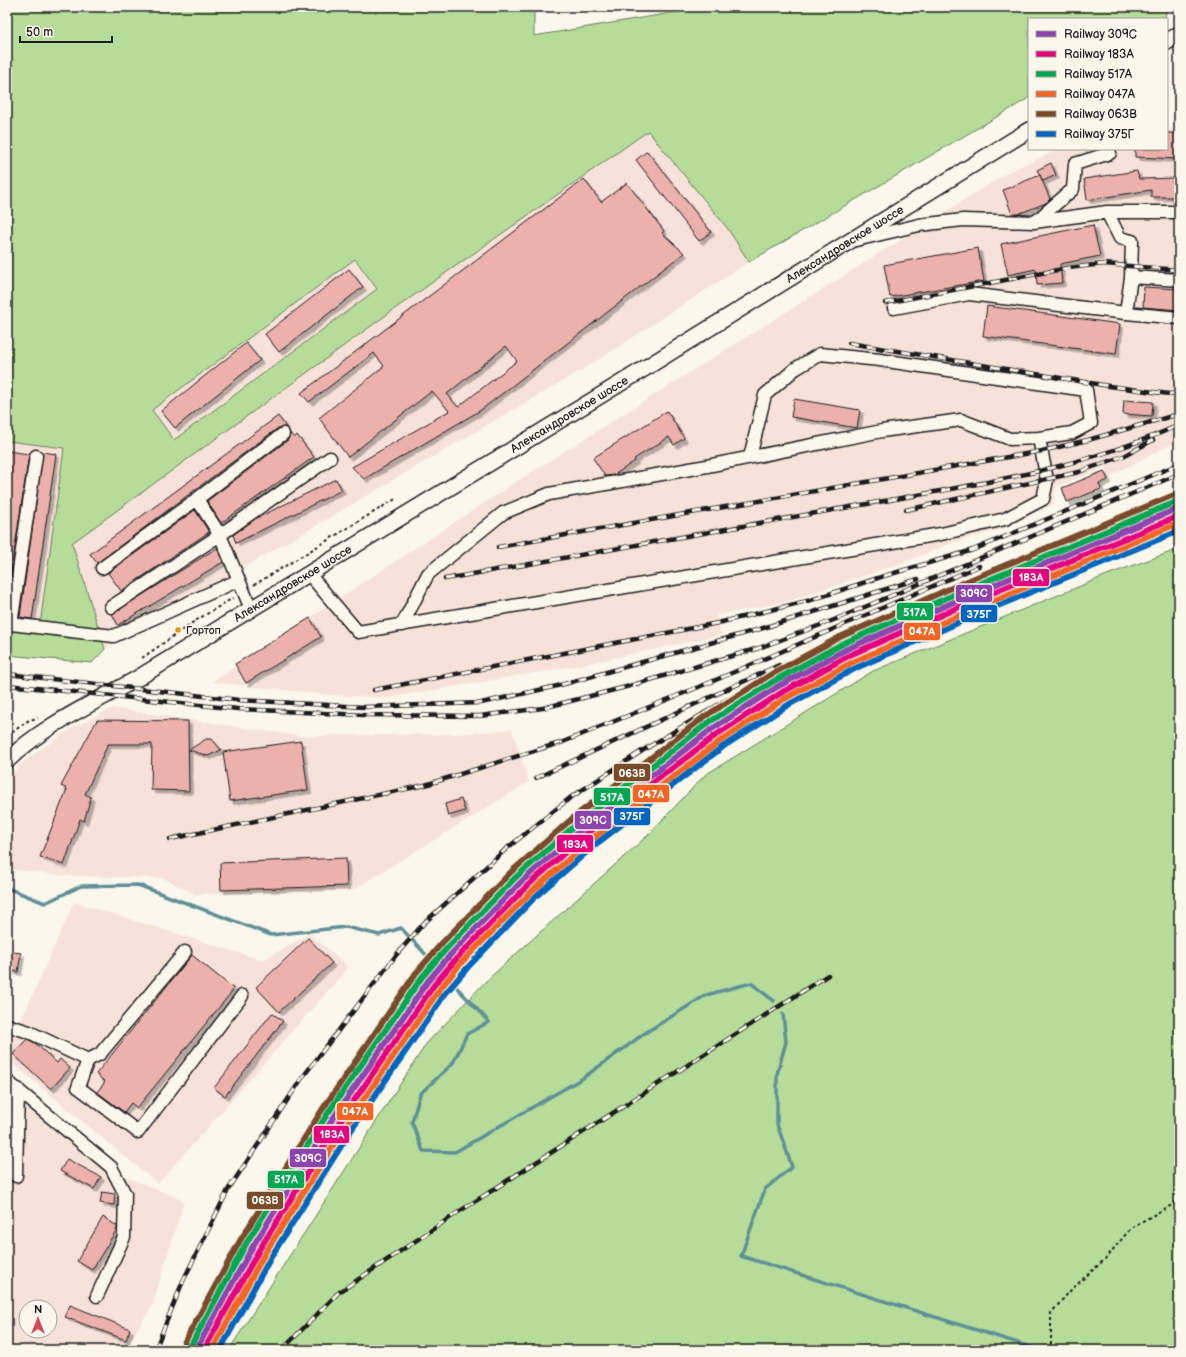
<svg xmlns="http://www.w3.org/2000/svg" width="1186" height="1357" font-family="'Balsamiq Sans',sans-serif">
  <style>
    .built { fill: #f7e2d9; fill-rule: evenodd }
    .green { fill: #b5dd99; stroke: #687c5a; fill-rule: evenodd }
    .lines { fill: none; stroke-linecap: round; stroke-linejoin: round }
    .stream { stroke: #609097; stroke-width: 3.5 }
    .building { fill: #edb1ad; stroke: #1c1c1c; fill-rule: evenodd; filter: url(#shadow) }
    .minor-casing { stroke: #1c1c1c; stroke-width: 15 }
    .major-casing { stroke: #1c1c1c; stroke-width: 18 }
    .path { stroke: #1c1c1c; stroke-width: 2; stroke-dasharray: 3 3; stroke-linecap: butt }
    .minor { stroke: #fbf7ec; stroke-width: 12 }
    .major { stroke: #fbf7ec; stroke-width: 15 }
    .rail-casing { stroke: #1c1c1c; stroke-width: 4.5 }
    .rail { stroke: #fbf7ec; stroke-width: 3; stroke-dasharray: 9; stroke-linecap: butt }
    .rail-1-casing { stroke: #fbf7ec; stroke-width: 9 }
    .rail-2-casing { stroke: #fbf7ec; stroke-width: 9 }
    .rail-3-casing { stroke: #fbf7ec; stroke-width: 9 }
    .rail-4-casing { stroke: #fbf7ec; stroke-width: 9 }
    .rail-5-casing { stroke: #fbf7ec; stroke-width: 9 }
    .rail-6-casing { stroke: #fbf7ec; stroke-width: 9 }
    .rail-1 { stroke: #8e44ad; stroke-width: 6 }
    .rail-2 { stroke: #e5007d; stroke-width: 6 }
    .rail-3 { stroke: #00a651; stroke-width: 6 }
    .rail-4 { stroke: #f26522; stroke-width: 6 }
    .rail-5 { stroke: #7a4b2a; stroke-width: 6 }
    .rail-6 { stroke: #0065bd; stroke-width: 6 }
    .bus-dot { fill: #e19803; stroke: #fbf7ec; stroke-width: 1.5 }
    .labels { text-anchor: middle; dominant-baseline: central; stroke-width: 3; stroke-linejoin: round; paint-order: stroke }
    .bus-label { font-size: 11px; fill: #1c1c1c; stroke: #fbf7ec; text-anchor: start }
    .street-label { font-size: 12px; fill: #1c1c1c; stroke: #fbf7ec }
    .line-badge { stroke: #fbf7ec; stroke-width: 1.5 }
    .badge-label { font-size: 11px; text-anchor: middle; font-weight: bold; fill: #fff }
  </style>
  <defs>
    <filter id="shadow"><feDropShadow dx="3.5" dy="3.5" stdDeviation="0" flood-color="#0004"/></filter>
  </defs>
  <rect width="100%" height="100%" fill="#fbf7ec"/>
  <filter id="ink" filterUnits="userSpaceOnUse"><feTurbulence type="fractalNoise" baseFrequency=".025" numOctaves="2"/><feDisplacementMap in="SourceGraphic" scale="8" xChannelSelector="R" yChannelSelector="G"/><feConvolveMatrix kernelMatrix="1 2 1 2 8 2 1 2 1" color-interpolation-filters="sRGB"/></filter>
  <g filter="url(#ink)">
    <path class="built" d="M1167 129 1179 131V440L1110 476 1105 467 1056 487 1053 504 1006 528 954 542 905 562 786 602 717 615 721 635 575 666 387 698 329 695 212 682 519 480 1010 171 1060 149H1167Z
      M648 131 729 229 749 262 595 362 105 649 72 543 396 308Z
      M354 259 377 289 174 440 151 410Z
      M7 441 64 448 39 632 7 629Z
      M112 708 300 736 462 734 512 729 529 782 351 891 195 894 163 878 69 876 7 869V778L27 759 72 728Z
      M74 902 263 960 310 934 349 967 158 1184 7 1059V1052Z
      M7 1090 105 1168 184 1201 152 1306 129 1343 101 1350H7ZM26 1307H50V1331H26Z"/>
    <path class="green" d="M7 7H534V36L707 7H1167L1165 18 1163 19H1029V98L749 262 728 229 648 131 396 308 72 543 105 649 92 663 7 655V629L39 632 64 448 7 441ZM355 259 377 289 174 440 152 410Z
      M1179 549V1350H229L426 1044 486 981 647 836 705 775 873 671 1112 573Z"/>
    <g class="lines">
      <path class="stream" d="M7 888 45 903 81 886 138 885 271 935 346 927 379 935 401 928 489 1022 467 1034 453 1063 420 1094 412 1122 423 1151 455 1152 583 1078 645 1033 706 995 751 983 774 1001
        M783 1014 786 1042 777 1074V1124L792 1167 765 1189 741 1256 1040 1350"/>
    </g>
    <path class="building" d="M1167 133H1179V159L1135 157V149H1167Z
      M647 151 711 232 699 241 636 160Z
      M1051 163 1056 175 1043 181 1040 175 1050 199 1046 203 1018 214H1012L1003 190 1040 175 1037 170Z
      M1137 171 1139 179 1179 178V197H1151V190L1087 200 1084 179Z
      M584 179 601 202 627 183 664 231 662 233 684 253 481 410 364 479 352 467 449 411 432 391 348 457 319 418 384 366 374 353 309 402 301 393ZM506 346 517 361 458 407 447 394Z
      M1093 225 1100 256 1060 264 1062 283 1037 285 1036 269 1008 275 1001 244Z
      M978 248 984 281 890 297 884 265Z
      M349 269 363 287 279 352 265 334Z
      M1144 287 1179 289V310L1143 307Z
      M987 306 1120 324 1116 354 983 336Z
      M246 343 260 360 175 428 161 411Z
      M794 399 860 410 857 428 791 417Z
      M1124 400 1153 402 1152 416 1123 414Z
      M667 411 684 438 674 445 669 437 634 459 635 461 614 475 605 476 593 458Z
      M278 416 286 427 278 428 97 563 90 554Z
      M290 433 294 438 297 435 314 457 221 523 207 501 288 440Z
      M7 451 29 454 7 600Z
      M43 452 56 454 32 619 20 617Z
      M1104 471 1108 480 1099 484 1101 489 1067 502 1062 488Z
      M336 479 342 490 236 543 233 535 255 519Z
      M195 510 209 532 121 591 108 573Z
      M217 548 223 562 118 625 112 614Z
      M310 618 321 637 246 683 235 664Z
      M97 720 188 721 189 791 151 790 152 744H108L85 794 91 797 84 821 80 819 64 865 40 857 67 789 61 786Z
      M206 739H212L221 750 208 756 189 750Z
      M301 741 308 790 230 801 223 752Z
      M461 799 465 811 448 816 445 804Z
      M346 858 347 886 221 890 220 863Z
      M308 938 332 963 279 1012 256 987Z
      M7 951 21 953 18 972 7 970Z
      M192 955 234 989 137 1108 131 1103 124 1112 97 1092 105 1082 96 1074Z
      M272 1013 283 1021 225 1096 214 1088Z
      M27 1039 35 1043 57 1063 60 1059 70 1068 51 1089 13 1054Z
      M67 1159 101 1177 94 1189 60 1171Z
      M102 1192 115 1194 114 1205 100 1203Z
      M103 1217 117 1226V1229L92 1270 77 1261Z
      M70 1305 130 1329 126 1340 65 1317Z"/>
    <g class="lines">
      <g class="minor-casing">
        <path id="minor" d="M1107 212 1120 238 1132 241 1131 277 1179 280
          M1035 222 1073 189 1075 164 1110 153
          M856 240 919 225 963 220 1034 222 1107 212H1179
          M894 308 969 294 1126 313 1131 277
          M1126 313 1179 318
          M36 456 11 624 114 636 239 580
          M197 499 283 434
          M102 568 197 499 220 535 251 609
          M309 574 358 632 941 534 1005 519 1043 499 1047 480 1039 438
          M111 607 220 535 330 458
          M402 625 428 574 503 513 549 494 707 466 882 431 961 420 1010 439 1039 438 1072 433 1091 423 1086 390 880 360 820 354 795 369 765 395 750 457
          M7 1025 29 1032 88 1060 78 1087 138 1132 242 996
          M88 1060 100 1054 185 952
          M7 1081 111 1167 125 1194 124 1237 97 1296
          M16 1176 18 1089"/>
      </g>
      <g class="major-casing">
        <g id="major">
          <path d="M1167 42 1179 34"/>
          <path id="s1" d="M7 761C43 725 94 703 138 678L634 375 1029 130"/>
        </g>
      </g>
      <path class="path" d="M254 585 397 498
        M142 658 195 621 233 598
        M7 736 29 720 38 718
        M1047 1350 1051 1343V1313L1071 1290 1105 1259 1132 1227 1179 1201"/>
      <use href="#minor" class="minor"/>
      <use href="#major" class="major"/>
      <g class="rail-casing">
        <path id="rail" d="M885 303 1068 268 1104 264 1179 270
          M849 343 1109 386 1169 394 1179 393
          M906 510 1079 472 1126 455 1153 440
          M498 547 1042 451 1088 440 1179 414
          M445 579C584 554 723 530 861 505 968 486 1079 470 1179 425
          M7 674 239 700 364 707 481 703 557 686 760 629 918 579
          M7 685 238 709 364 715 480 716 543 708 626 687 759 648 834 620 1179 474
          M374 690 718 623 811 600 884 576 973 550 1179 464
          M536 778 779 665
          M170 839 425 785 563 742 711 682 979 566
          M155 1350 183 1281 228 1190 302 1078 397 954 424 923 506 849 570 798 642 751 721 703 832 641 1045 552
          M282 1350 338 1293 457 1213 828 975"/>
      </g>
      <use href="#rail" class="rail"/>
      <g class="rail-1-casing">
        <path id="rail-1" d="M196 1350 253 1246 334 1117 428 981 452 953 521 882 583 828 712 729 777 687 847 649 970 595 1179 508"/>
      </g>
      <g class="rail-2-casing">
        <path id="rail-2" d="M204 1350 259 1250 340 1121 434 985 457 958 526 887 587 833 716 735 781 693 850 655 973 601 1179 516"/>
      </g>
      <g class="rail-3-casing">
        <path id="rail-3" d="M190 1347 247 1242 328 1113 422 977 447 948 516 877 578 823 708 723 774 681 844 643 967 589 1176 502"/>
      </g>
      <g class="rail-4-casing">
        <path id="rail-4" d="M212 1350 265 1253 346 1125 439 990 462 962 531 892 592 839 720 741 784 699 853 662 976 608 1179 523"/>
      </g>
      <g class="rail-5-casing">
        <path id="rail-5" d="M184 1343 241 1239 322 1110 416 973 442 943 511 872 574 817 704 717 770 675 840 637 965 582 1174 495"/>
      </g>
      <g class="rail-6-casing">
        <path id="rail-6" d="M220 1350 271 1257 352 1129 445 994 468 967 535 897 596 844 724 746 788 705 856 668 978 614 1179 531"/>
      </g>
      <use href="#rail-1" class="rail-1"/>
      <use href="#rail-2" class="rail-2"/>
      <use href="#rail-3" class="rail-3"/>
      <use href="#rail-4" class="rail-4"/>
      <use href="#rail-5" class="rail-5"/>
      <use href="#rail-6" class="rail-6"/>
    </g>
  </g>
  <circle class="bus-dot" cx="178" cy="630" r="3.5"/>
  <g class="labels">
    <g class="bus-label">
      <text x="186" y="630">Гортоп</text>
    </g>
    <g class="street-label">
      <text stroke="none"><textPath href="#s1" startOffset="985">Александровское шоссе</textPath></text>
      <text stroke="none"><textPath href="#s1" startOffset="661">Александровское шоссе</textPath></text>
      <text stroke="none"><textPath href="#s1" startOffset="337">Александровское шоссе</textPath></text>
    </g>
  </g>
  <g class="line-badge">
    <rect x="1012" y="568" width="38" height="19" rx="4" fill="#e5007d"/>
    <rect x="955" y="584" width="38" height="19" rx="4" fill="#8e44ad"/>
    <rect x="896" y="602" width="38" height="19" rx="4" fill="#00a651"/>
    <rect x="960" y="604" width="38" height="19" rx="4" fill="#0065bd"/>
    <rect x="903" y="622" width="38" height="19" rx="4" fill="#f26522"/>
    <rect x="613" y="763" width="38" height="19" rx="4" fill="#7a4b2a"/>
    <rect x="632" y="784" width="38" height="19" rx="4" fill="#f26522"/>
    <rect x="593" y="787" width="38" height="19" rx="4" fill="#00a651"/>
    <rect x="613" y="807" width="38" height="19" rx="4" fill="#0065bd"/>
    <rect x="574" y="810" width="38" height="20" rx="4" fill="#8e44ad"/>
    <rect x="556" y="834" width="38" height="19" rx="4" fill="#e5007d"/>
    <rect x="336" y="1102" width="38" height="19" rx="4" fill="#f26522"/>
    <rect x="313" y="1125" width="37" height="19" rx="4" fill="#e5007d"/>
    <rect x="289" y="1148" width="38" height="20" rx="4" fill="#8e44ad"/>
    <rect x="267" y="1170" width="38" height="19" rx="4" fill="#00a651"/>
    <rect x="246" y="1191" width="38" height="19" rx="4" fill="#7a4b2a"/>
  </g>
  <g class="badge-label">
    <text x="1031" y="581">183А</text>
    <text x="974" y="597">309С</text>
    <text x="915" y="616">517А</text>
    <text x="979" y="618">375Г</text>
    <text x="922" y="635">047А</text>
    <text x="632" y="777">063В</text>
    <text x="651" y="798">047А</text>
    <text x="612" y="801">517А</text>
    <text x="632" y="820">375Г</text>
    <text x="593" y="824">309С</text>
    <text x="575" y="848">183А</text>
    <text x="355" y="1115">047А</text>
    <text x="332" y="1138">183А</text>
    <text x="308" y="1162">309С</text>
    <text x="286" y="1183">517А</text>
    <text x="265" y="1204">063В</text>
  </g>
  <rect width="1186" height="1357" fill="none" stroke="#fbf7ec" stroke-width="24"/>
  <rect x="12" y="12" width="1162" height="1333" fill="none" stroke="#1c1c1c" stroke-width="1.5" filter="url(#ink)"/>
  <rect x="1028" y="18" width="140" height="132" fill="#fbf7ec" stroke="#a29f99"/>
  <rect x="1036" y="31" width="20" height="6" fill="#8e44ad" stroke="#a29f99"/>
  <text x="1064" y="38" font-size="12" fill="#1c1c1c">Railway 309С</text>
  <rect x="1036" y="51" width="20" height="6" fill="#e5007d" stroke="#a29f99"/>
  <text x="1064" y="58" font-size="12" fill="#1c1c1c">Railway 183А</text>
  <rect x="1036" y="71" width="20" height="6" fill="#00a651" stroke="#a29f99"/>
  <text x="1064" y="78" font-size="12" fill="#1c1c1c">Railway 517А</text>
  <rect x="1036" y="91" width="20" height="6" fill="#f26522" stroke="#a29f99"/>
  <text x="1064" y="98" font-size="12" fill="#1c1c1c">Railway 047А</text>
  <rect x="1036" y="111" width="20" height="6" fill="#7a4b2a" stroke="#a29f99"/>
  <text x="1064" y="118" font-size="12" fill="#1c1c1c">Railway 063В</text>
  <rect x="1036" y="131" width="20" height="6" fill="#0065bd" stroke="#a29f99"/>
  <text x="1064" y="138" font-size="12" fill="#1c1c1c">Railway 375Г</text>
  <g transform="translate(38 1319)"><circle r="19" fill="#fbf7ec" stroke="#a29f99"/>
  <path d="M0-3L7 15L0 10L-7 15Z" fill="#d1495b"/>
  <text y="-6" font-size="11" font-weight="bold" text-anchor="middle" fill="#1c1c1c">N</text>
  </g>
  <path d="M20 36v6h92v-6" fill="none" stroke="#1c1c1c" stroke-width="2"/>
  <text x="26" y="36" font-size="12" fill="#1c1c1c" stroke="#fbf7ec" stroke-width="3" paint-order="stroke">50 m</text>
</svg>
